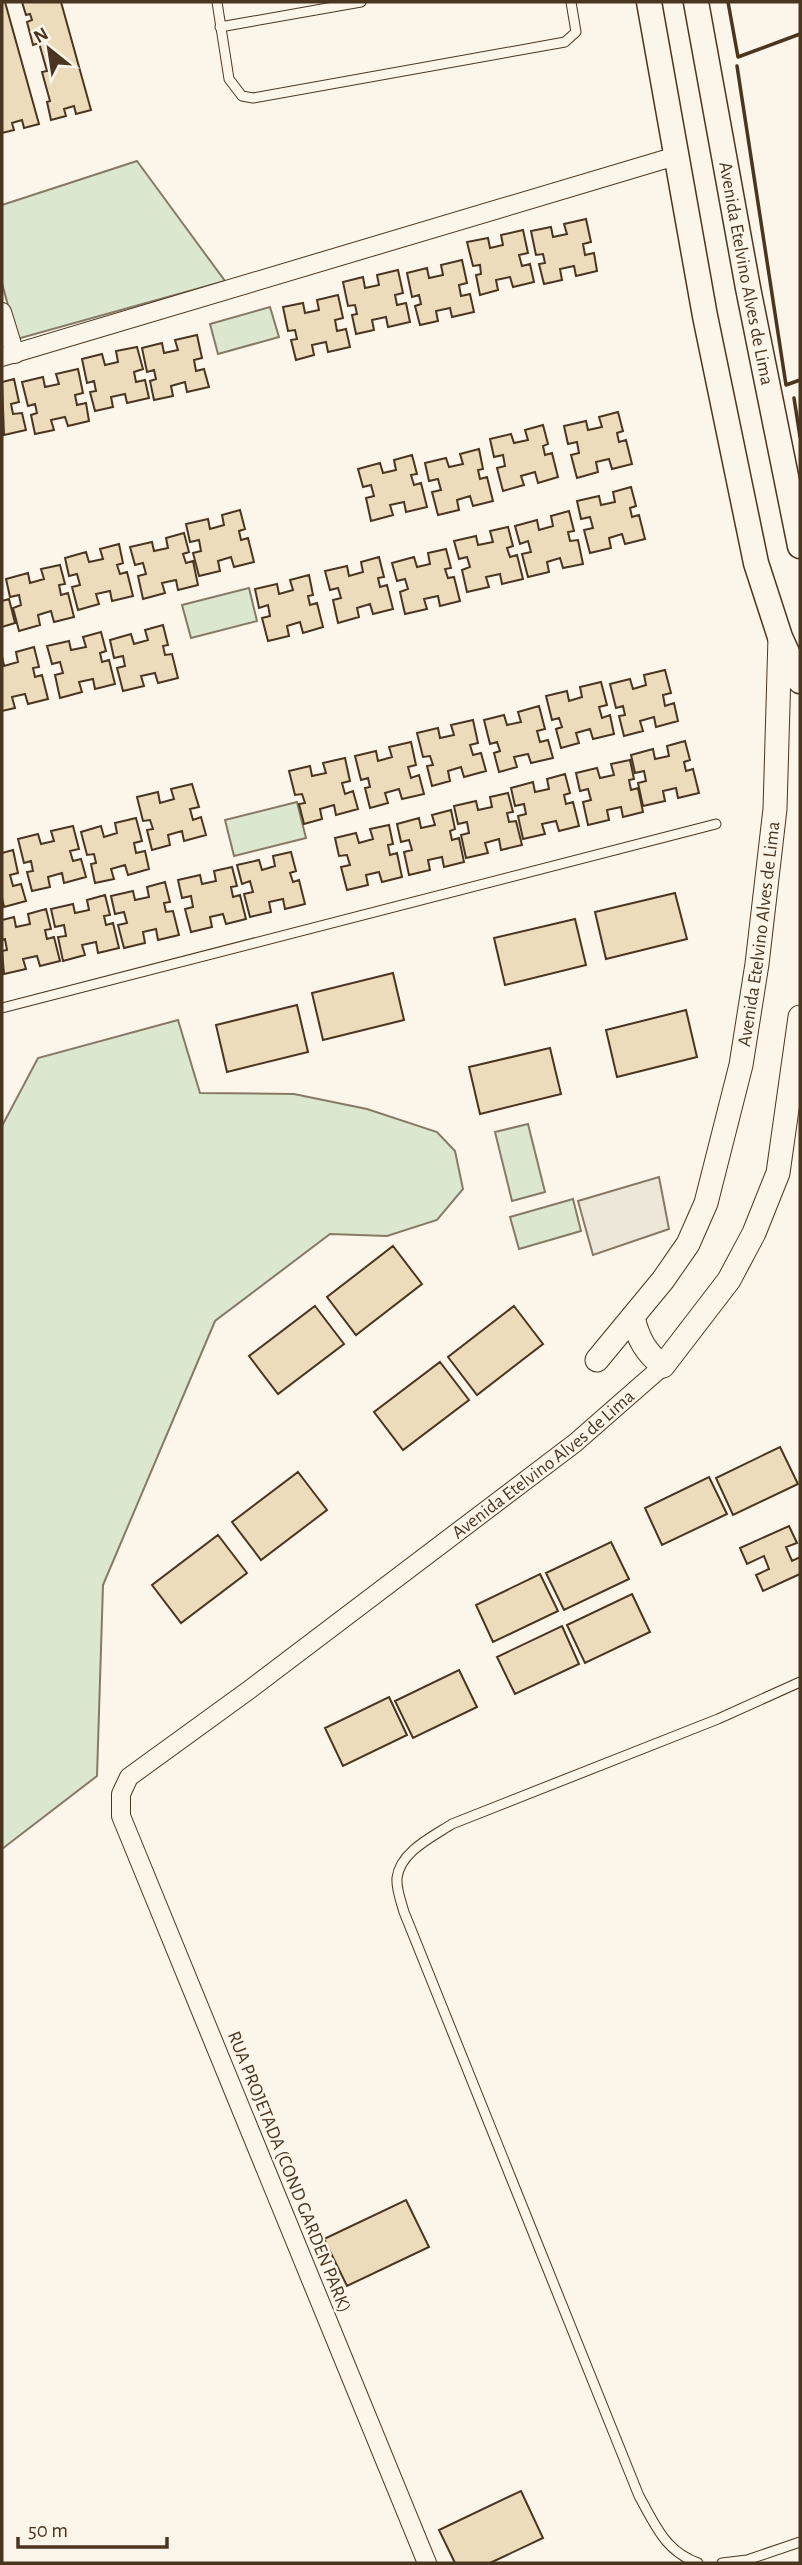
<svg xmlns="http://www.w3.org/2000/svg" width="802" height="2565" font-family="'Alegreya Sans',sans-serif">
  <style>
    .green { fill: #dce7d0; stroke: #887966; stroke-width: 2 }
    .parking { fill: #ede7d9; stroke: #887966; stroke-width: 2 }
    .building { fill: #ecdcbc; stroke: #4a3520; stroke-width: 2 }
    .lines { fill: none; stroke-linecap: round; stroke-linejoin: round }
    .service-casing { stroke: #4a3520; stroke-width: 11 }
    .minor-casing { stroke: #4a3520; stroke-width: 20 }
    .tertiary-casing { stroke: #4a3520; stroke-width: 25 }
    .secondary-casing { stroke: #4a3520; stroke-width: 27 }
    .service { stroke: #fbf6e9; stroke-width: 9 }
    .minor { stroke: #fbf6e9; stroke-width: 18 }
    .tertiary { stroke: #fbf6e9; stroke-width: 23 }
    .secondary { stroke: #fbf6e9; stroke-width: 24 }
    .wall { stroke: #4a3520; stroke-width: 3.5 }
    .labels { text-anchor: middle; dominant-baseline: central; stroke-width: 5; stroke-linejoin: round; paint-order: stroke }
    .street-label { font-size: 19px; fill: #4a3520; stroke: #fbf6e9 }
  </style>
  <rect width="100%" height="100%" fill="#fbf6e9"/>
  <path class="green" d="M137 161 225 281 17 339 2 283V205Z
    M270 307 279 337 218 354 210 324Z
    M249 588 257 621 191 638 182 605Z
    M297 802 306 838 234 856 225 820Z
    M178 1020 200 1093 294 1094 367 1109 437 1132 455 1151 463 1189 437 1220 387 1236 330 1234 215 1321 103 1585 97 1776 2 1849V1126L38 1058Z
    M528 1124 545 1192 512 1201 495 1132Z
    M573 1199 581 1231 519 1249 510 1217Z"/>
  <path class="parking" d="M659 1177 669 1229 593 1255 578 1201Z"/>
  <path class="building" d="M2 2H5L39 124 24 128 22 120 12 123 14 130 2 133Z
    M22 2H61L91 110 76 114 74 106 64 109 66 116 51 120 47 102 50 101 42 72 47 71 39 43 33 45 27 22 32 20 30 14 26 15Z
    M586 219 591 242 583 244 585 255 594 253 597 271 576 276 574 266 560 269 562 280 544 284 539 264 545 263 543 254 536 255 531 231 551 227 553 237 567 234 564 224Z
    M523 230 528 253 519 255 522 266 530 264 534 282 513 287 510 277 496 280 498 290 480 295 476 275 481 274 480 265 473 266 467 242 488 238 490 248 503 245 501 235Z
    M462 260 467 283 459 285 461 296 470 294 474 312 452 317 450 308 436 311 438 321 420 325 415 306 421 304 419 295 412 297 407 273 427 268 429 278 443 275 441 265Z
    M398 270 403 293 395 295 397 305 406 303 410 322 388 327 386 317 372 320 374 330 356 334 352 315 357 314 355 305 348 306 343 282 363 277 365 288 379 285 377 275Z
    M338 295 343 318 335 320 337 331 346 329 350 347 328 352 326 342 312 345 314 355 296 360 291 340 297 339 295 330 288 331 283 307 303 303 305 313 319 310 317 300Z
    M197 335 202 358 194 360 196 371 204 369 209 387 187 392 185 382 171 386 173 396 154 400 150 381 156 379 154 370 147 372 142 348 162 343 164 353 178 350 175 340Z
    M137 347 143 369 134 372 136 382 145 380 149 398 127 403 125 394 111 397 113 407 95 411 90 392 96 391 94 381 87 383 82 359 102 354 105 365 118 362 116 351Z
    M78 369 83 393 75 395 77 405 86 403 89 421 68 426 65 417 51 420 54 430 35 434 31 415 37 413 35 404 28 406 22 382 43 377 45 387 59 384 56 374Z
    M14 379 19 402 11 404 13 414 22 413 26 430 4 435 2 382Z
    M618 412 623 431 617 433 619 442 626 440 632 464 612 469 609 459 596 462 598 472 577 478 571 455 579 453 577 442 568 444 564 426 586 421 588 430 602 427 599 417Z
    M543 425 548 444 543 446 545 455 552 453 558 477 538 483 535 472 521 476 524 485 503 491 497 468 505 466 503 455 494 457 490 439 511 434 514 443 528 440 525 430Z
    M479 449 483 469 478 470 480 479 487 477 493 501 473 506 470 496 457 500 459 510 438 515 432 492 441 490 438 479 429 481 425 463 446 458 449 467 463 464 460 454Z
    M412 455 417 474 411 475 414 485 421 483 427 507 406 512 404 502 390 505 393 515 371 521 366 498 374 496 371 485 363 487 358 469 380 463 383 473 396 470 394 460Z
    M631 487 636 506 630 508 632 517 639 515 645 539 625 544 622 534 609 538 611 548 590 553 584 530 593 528 590 517 581 519 577 501 599 496 601 505 615 502 613 492Z
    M240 510 245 529 239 531 241 540 248 538 254 562 234 567 231 557 218 561 220 571 199 576 193 553 201 551 199 540 190 542 186 524 208 519 210 529 224 525 222 515Z
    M569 511 574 531 568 532 570 541 578 540 583 564 563 568 560 558 547 562 549 572 528 577 522 554 531 552 528 541 520 544 515 526 537 520 539 530 553 526 551 516Z
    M508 527 513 546 507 548 510 557 517 555 523 579 502 584 500 574 486 577 489 587 467 592 462 570 470 567 467 557 459 559 454 541 476 536 478 545 493 542 490 531Z
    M184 533 189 552 183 554 186 563 193 561 198 585 178 590 176 580 162 583 165 593 143 599 138 576 146 574 143 563 135 565 130 547 152 542 154 551 168 548 166 538Z
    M119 544 123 563 117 565 120 574 127 572 133 596 112 601 110 591 96 594 99 604 78 610 72 587 80 585 77 574 69 576 65 558 86 552 89 562 103 559 100 549Z
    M446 549 451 568 445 569 448 578 454 577 460 601 440 606 438 596 424 599 427 609 405 614 400 592 408 589 405 579 397 581 392 563 414 557 417 567 430 564 428 553Z
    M379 557 384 577 378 578 380 587 387 585 393 609 373 614 370 604 357 608 359 617 338 623 333 600 341 598 338 588 330 590 325 571 347 566 349 576 363 572 361 562Z
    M60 565 65 584 59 585 61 595 68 593 74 617 54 622 51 611 38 615 40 625 19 631 13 608 21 605 19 595 10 597 6 579 28 573 30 583 44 579 41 569Z
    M309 575 313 595 308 596 310 605 317 603 323 627 303 633 300 622 287 626 289 636 268 641 262 618 270 616 268 605 259 608 255 589 277 584 279 594 293 590 290 580Z
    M9 599 15 623 2 627V601Z
    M163 625 168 645 163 646 165 655 172 654 178 678 158 683 155 673 141 676 144 686 123 691 117 668 125 666 123 656 114 658 110 640 131 634 134 644 148 640 145 630Z
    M101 632 106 651 100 653 102 662 109 660 115 684 95 689 93 679 79 682 82 692 60 698 55 675 63 673 60 662 52 664 47 646 69 641 71 650 86 647 83 637Z
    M34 647 39 667 33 668 35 677 42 675 48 699 28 704 25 694 12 697 15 708 2 711V656L4 666 18 662 16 652Z
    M665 670 671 693 663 695 665 706 674 703 678 721 656 727 654 717 640 721 643 731 624 736 619 716 625 715 623 706 616 708 610 684 630 679 633 689 646 685 644 675Z
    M601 682 607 705 599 707 602 718 610 715 614 734 593 739 590 729 576 733 579 743 561 748 556 729 562 727 559 718 552 720 546 696 567 691 569 701 582 697 580 687Z
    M539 706 545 729 537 731 540 742 548 740 553 758 531 763 528 754 514 757 517 767 499 772 494 753 500 751 497 742 490 744 484 720 504 715 507 725 521 722 518 712Z
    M473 720 478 743 470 745 473 755 481 753 486 771 464 777 461 767 448 771 450 781 432 786 427 766 433 765 430 756 423 757 417 733 438 728 440 738 454 735 451 725Z
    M685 741 690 760 684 762 686 771 693 769 699 793 678 798 676 788 663 791 665 801 643 806 638 783 646 781 644 771 635 773 631 755 653 749 655 759 669 756 667 746Z
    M411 742 416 765 408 767 411 778 419 775 424 794 402 799 399 789 385 793 388 803 370 808 365 788 370 787 368 778 361 780 355 756 376 751 378 761 392 757 389 747Z
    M345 758 350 781 342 783 345 794 353 791 358 809 336 815 334 805 320 809 322 819 304 824 299 804 305 803 302 794 295 795 289 771 310 766 312 776 326 773 323 763Z
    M630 760 634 779 629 780 631 790 638 788 643 812 623 817 621 807 607 810 609 820 588 825 583 802 591 800 588 789 580 791 576 773 597 768 600 778 614 775 611 764Z
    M565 774 570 793 564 795 566 804 573 802 579 826 559 831 556 821 542 824 545 834 523 839 518 816 526 814 524 804 515 806 511 788 533 782 535 792 549 789 547 779Z
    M192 784 199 807 190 809 193 820 201 817 206 835 184 841 182 831 168 835 170 845 152 850 147 830 153 829 150 820 143 821 137 797 158 792 160 803 174 799 171 789Z
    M508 793 513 812 507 813 509 822 516 821 522 845 501 850 499 839 485 843 488 853 466 858 461 835 469 833 467 822 458 824 454 806 476 801 478 810 492 807 490 797Z
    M451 810 455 829 450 831 452 840 459 838 464 862 444 867 442 857 428 860 430 870 409 875 404 852 412 850 409 840 401 842 397 824 419 818 421 828 435 825 432 815Z
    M136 818 142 841 134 843 136 853 145 851 149 869 128 875 125 865 111 869 114 879 95 883 91 864 96 863 94 854 87 855 81 832 101 826 104 837 117 833 115 823Z
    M389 825 393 844 388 845 390 855 397 853 402 877 382 882 379 872 366 875 368 885 347 890 341 867 350 865 347 855 339 856 335 838 356 833 359 843 373 839 370 829Z
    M73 826 79 849 70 851 73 861 81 859 86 877 64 883 62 873 48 877 50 887 32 891 27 872 33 871 31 861 24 863 18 839 38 834 41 844 54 841 51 831Z
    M13 850 18 873 10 875 13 886 21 884 26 901 4 907 2 898V853Z
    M291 852 296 871 290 873 293 882 299 880 305 904 285 909 283 899 269 902 271 912 250 917 244 894 253 892 250 881 242 884 237 865 259 860 262 870 275 866 273 856Z
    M232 867 237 886 231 887 233 897 240 895 246 919 226 924 223 914 210 917 212 927 191 932 185 909 193 907 191 896 182 898 178 880 200 875 202 884 216 881 214 871Z
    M165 882 170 902 164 903 166 912 173 911 179 935 158 940 156 929 143 932 145 943 124 948 118 925 127 923 124 912 115 914 111 896 133 891 135 900 149 897 147 887Z
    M675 893 687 939 606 959 595 912Z
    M105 895 110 915 104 916 106 925 113 923 119 948 98 953 96 942 82 945 85 955 63 961 58 937 66 936 64 925 55 927 51 909 73 904 75 913 89 910 87 900Z
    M46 909 51 929 45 930 47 939 54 937 60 961 40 966 37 956 23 959 26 969 4 974 2 951 7 950 5 939 2 940V920L14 917 16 927 30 924 28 914Z
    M575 919 586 965 505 985 494 938Z
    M393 973 404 1020 323 1040 312 993Z
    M297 1005 308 1052 227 1072 216 1025Z
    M686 1010 697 1057 617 1077 606 1030Z
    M550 1048 561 1094 480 1114 469 1067Z
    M393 1246 422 1284 356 1335 327 1297Z
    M315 1306 344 1344 278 1394 249 1356Z
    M514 1306 543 1344 477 1395 448 1357Z
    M440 1362 469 1400 403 1450 374 1412Z
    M780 1447 798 1484 733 1515 716 1478Z
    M298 1472 327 1510 261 1560 232 1522Z
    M709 1477 727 1514 662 1545 645 1508Z
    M789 1526 797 1543 786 1547 792 1561 800 1557V1574L763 1591 756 1575 769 1569 764 1556 747 1564 740 1548Z
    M218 1535 247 1573 181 1623 152 1585Z
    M611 1542 629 1579 564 1610 546 1573Z
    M540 1574 558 1611 493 1642 476 1605Z
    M632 1594 650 1632 585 1663 567 1625Z
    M562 1626 579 1664 515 1694 497 1657Z
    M459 1670 477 1707 413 1738 395 1701Z
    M389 1697 407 1735 343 1766 325 1728Z
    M406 2200 429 2247 347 2286 324 2239Z
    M521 2491 543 2538 490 2563H455L439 2530Z"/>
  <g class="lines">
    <g class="service-casing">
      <path id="service" d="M217 2 229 79 242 96 253 98 565 42 576 32 571 2
        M220 27 361 2
        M2 1008 716 824
        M698 2563C665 2551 656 2526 639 2496L404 1912C401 1901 396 1889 397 1878 400 1852 432 1837 452 1824L718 1719 800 1682
        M722 2563 747 2560 800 2542"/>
    </g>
    <g class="minor-casing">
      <g id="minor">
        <path d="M2 312 15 354"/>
        <path d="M2 357 676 156"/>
        <path id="s1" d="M427 2563 121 1816V1794L129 1777 249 1690 575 1443 663 1366"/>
      </g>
    </g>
    <g class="tertiary-casing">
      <g id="tertiary">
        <path d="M633 1317C638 1339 646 1353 663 1366L729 1280 754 1233 778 1173 800 1017"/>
        <path id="s2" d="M597 1360 663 1280 688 1244 706 1203 741 1065 757 964 775 809 780 637"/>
      </g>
    </g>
    <g class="secondary-casing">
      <g id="secondary">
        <path d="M649 2 705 316 756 563 780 637 800 681"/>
        <path id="s3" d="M696 2 748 288 800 546"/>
      </g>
    </g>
    <use href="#service" class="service"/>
    <use href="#minor" class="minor"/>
    <use href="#tertiary" class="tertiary"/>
    <use href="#secondary" class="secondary"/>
    <path class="wall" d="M728 2 738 57 800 34
      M737 66 786 385 800 380
      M794 398 800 437"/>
  </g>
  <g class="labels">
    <g class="street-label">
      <text stroke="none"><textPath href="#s3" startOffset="276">Avenida Etelvino Alves de Lima</textPath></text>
      <text stroke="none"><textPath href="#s2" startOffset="467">Avenida Etelvino Alves de Lima</textPath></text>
      <text stroke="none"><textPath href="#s1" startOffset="1367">Avenida Etelvino Alves de Lima</textPath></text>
      <text transform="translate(289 2172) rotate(68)">RUA PROJETADA (COND GARDEN PARK)</text>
    </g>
  </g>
  <rect width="802" height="2565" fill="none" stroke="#4a3520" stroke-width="7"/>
  <g transform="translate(49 49) rotate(330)" stroke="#fbf6e9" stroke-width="5" paint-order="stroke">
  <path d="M0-5L12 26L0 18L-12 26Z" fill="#4a3520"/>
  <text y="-10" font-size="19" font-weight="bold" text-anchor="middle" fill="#4a3520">N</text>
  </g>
  <path d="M18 2537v10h149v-10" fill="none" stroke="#4a3520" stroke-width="3.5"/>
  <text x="28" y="2537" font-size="21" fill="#4a3520" stroke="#fbf6e9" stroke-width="5" paint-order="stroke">50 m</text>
</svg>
